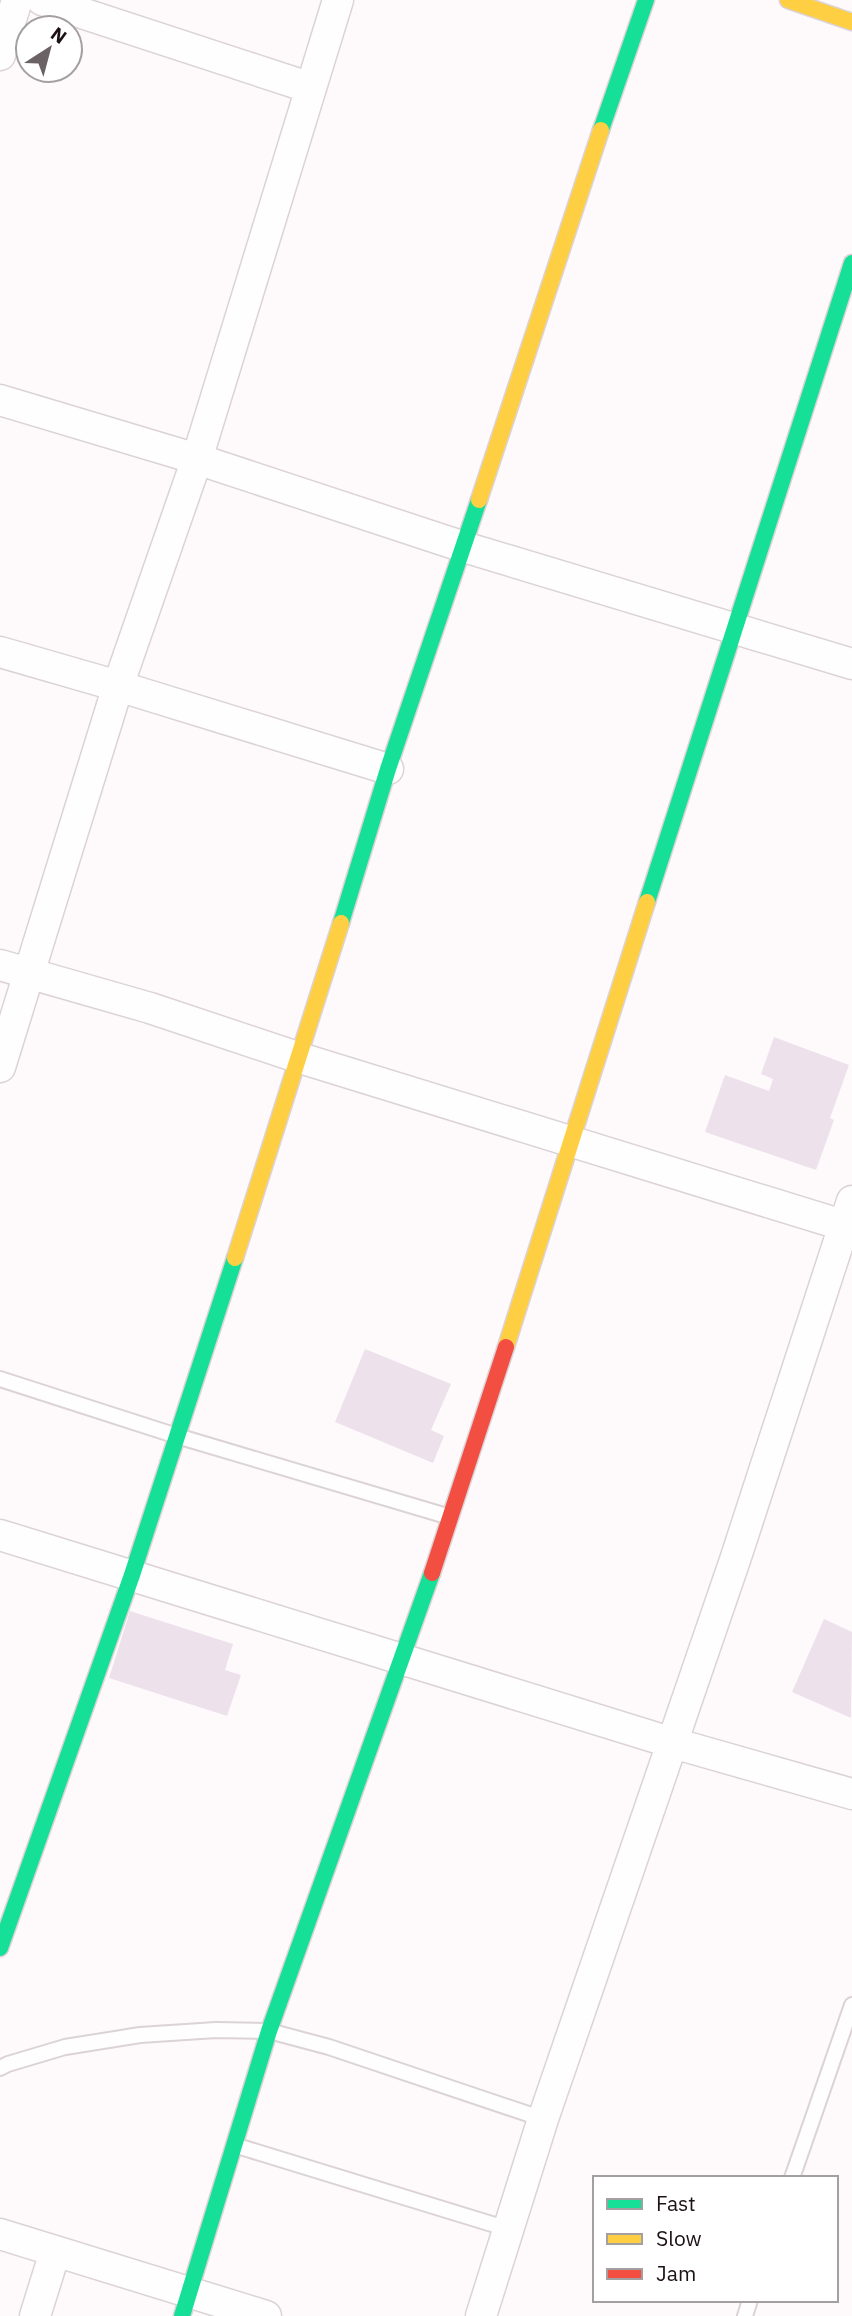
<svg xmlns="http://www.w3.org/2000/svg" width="852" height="2316" font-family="'IBM Plex Sans',sans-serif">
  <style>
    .building { fill: #ede2ec }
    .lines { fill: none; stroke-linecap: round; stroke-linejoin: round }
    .lane-casing { stroke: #dbd3d6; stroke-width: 18 }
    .street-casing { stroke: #dbd3d6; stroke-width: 33 }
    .fast-casing { stroke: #dbd3d6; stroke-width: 19 }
    .slow-casing { stroke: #dbd3d6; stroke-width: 19 }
    .jam-casing { stroke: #dbd3d6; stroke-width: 19 }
    .lane { stroke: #fffefe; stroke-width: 14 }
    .street { stroke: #fffefe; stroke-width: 30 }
    .fast { stroke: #16e098; stroke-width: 16 }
    .slow { stroke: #ffcf43; stroke-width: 16 }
    .jam { stroke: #f24e42; stroke-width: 16 }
  </style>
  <rect width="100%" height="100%" fill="#fef9fb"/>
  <path class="building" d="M774 1037 849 1065 830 1118 834 1120 816 1170 705 1132 725 1075 769 1091 773 1079 761 1074Z
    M365 1349 451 1384 431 1430 444 1436 433 1463 335 1422Z
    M130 1611 233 1644 225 1670 241 1675 227 1716 109 1678Z
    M824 1619 852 1632 851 1718 792 1692Z"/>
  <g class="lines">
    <g class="lane-casing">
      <path id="lane" d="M0 1379 177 1436 450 1517
        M0 2068 8 2064 65 2047 140 2035 216 2030 269 2031 329 2047 543 2119
        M234 2145 508 2229
        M792 2178 852 2005
        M745 2316 750 2300"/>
    </g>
    <g class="street-casing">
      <path id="street" d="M42 0 311 88
        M0 55 17 0
        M0 400 197 459 464 547 852 664
        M0 652 118 686 388 769
        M0 965 150 1008 300 1058 852 1228
        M0 1067 118 686 197 459 338 0
        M0 1535 673 1743 852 1794
        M0 2234 266 2316
        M35 2316 55 2252
        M481 2316 543 2119 735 1560 852 1201"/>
    </g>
    <g class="fast-casing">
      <path id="fast" d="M601 130 646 0
        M647 902 852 263
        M341 923 388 769 479 500
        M0 1948 132 1575 235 1258
        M182 2316 269 2031 432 1573"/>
    </g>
    <g class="slow-casing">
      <path id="slow" d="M788 0 852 22
        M479 500 601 130
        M235 1258 341 923
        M506 1347 647 902"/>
    </g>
    <g class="jam-casing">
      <path id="jam" d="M432 1573 506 1347"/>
    </g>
    <use href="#lane" class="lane"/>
    <use href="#street" class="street"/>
    <use href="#fast" class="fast"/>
    <use href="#slow" class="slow"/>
    <use href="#jam" class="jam"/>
  </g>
  <rect x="593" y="2176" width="245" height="126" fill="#ffffff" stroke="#a4a0a1" stroke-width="2"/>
  <rect x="607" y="2199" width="35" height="10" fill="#16e098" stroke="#a4a0a1" stroke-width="2"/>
  <text x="656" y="2211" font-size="21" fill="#1c1115">Fast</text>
  <rect x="607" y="2234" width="35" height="10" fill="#ffcf43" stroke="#a4a0a1" stroke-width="2"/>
  <text x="656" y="2246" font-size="21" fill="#1c1115">Slow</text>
  <rect x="607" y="2269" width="35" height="10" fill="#f24e42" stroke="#a4a0a1" stroke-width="2"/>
  <text x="656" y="2281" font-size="21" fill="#1c1115">Jam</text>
  <g transform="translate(49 49) rotate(36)"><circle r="33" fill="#ffffff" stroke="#a4a0a1" stroke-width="2"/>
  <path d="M0-5L12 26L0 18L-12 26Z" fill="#6b6266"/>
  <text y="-10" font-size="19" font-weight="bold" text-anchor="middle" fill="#1c1115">N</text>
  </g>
</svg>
